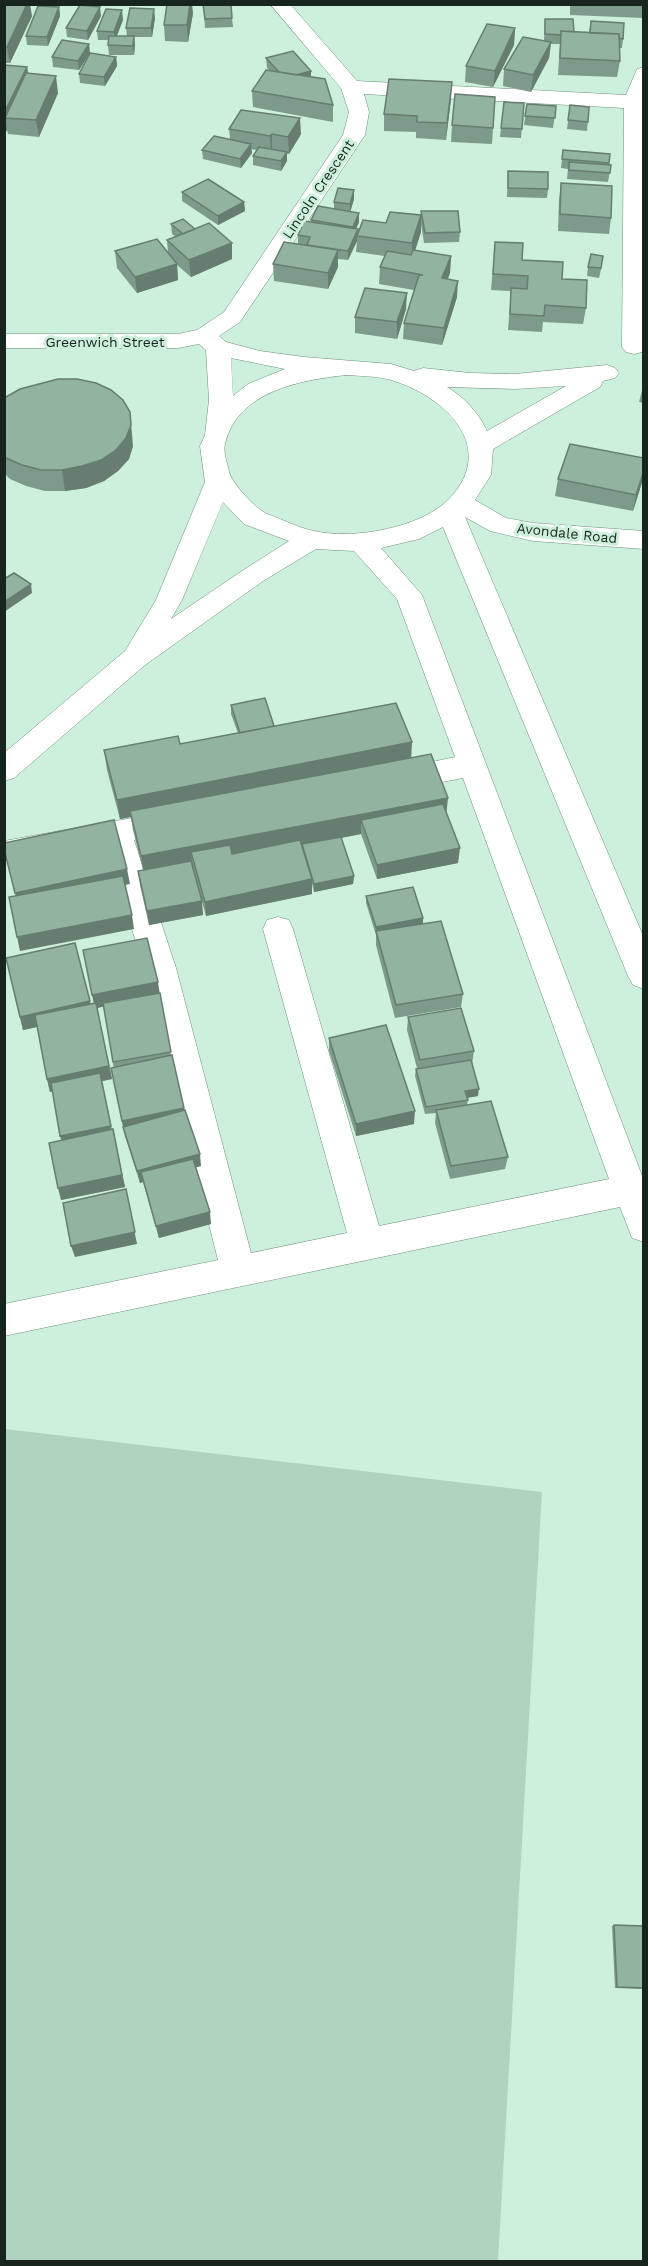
<svg xmlns="http://www.w3.org/2000/svg" width="648" height="2266" font-family="'Work Sans',sans-serif">
  <style>
    .green { fill: #aed4bf }
    .lines { fill: none; stroke-linecap: round; stroke-linejoin: round }
    .minor-casing { stroke: #6f8f7d; stroke-width: 1 }
    .minor { fill: #fff; fill-rule: evenodd }
    .wall { fill: #7d9a8a }
    .shaded-wall { fill: #667d70 }
    .building { fill: #91b3a0; stroke: #667d70; stroke-width: 1.5 }
    .labels { text-anchor: middle; dominant-baseline: central; stroke-width: 6; stroke-linejoin: round; paint-order: stroke }
    .far-street-label { font-size: 14px; fill: #18251e; stroke: #ccf0db }
  </style>
  <rect width="100%" height="100%" fill="#ccf0db"/>
  <path class="green" d="M5 1429 542 1492 498 2261H5Z"/>
  <g class="lines">
    <g class="minor-casing">
      <path id="minor" d="M270 4H290L357 81 626 95 637 69 644 67 642 352 634 354 626 352 622 347 624 108 364 94 369 112 365 135 240 322 219 336 226 342 260 351 304 357 391 364 414 371 423 368 470 373 515 374 607 365 615 368 619 373 615 378 603 381 600 387 493 449 491 475 475 500 506 518 533 523 644 531V549L533 541 490 531 465 517 644 938V989L633 985 628 976 443 527 419 539 381 548 422 595 644 1181V1242L632 1238 620 1207 4 1336V1304L218 1260 144 968 106 845 4 864V841L177 810 187 813 192 821 187 829 134 840 176 968 251 1253 347 1233 263 929 267 920 278 917 289 920 293 929 379 1226 609 1179 463 778 395 791 385 788 381 780 385 772 455 757 397 599 354 551 316 549 263 581 145 665 14 778 4 781V753L125 651 156 600 205 482 200 446 205 435 209 400 206 350 199 344 178 348H4V334H178L197 330 224 312 343 135 349 112 341 88ZM231 358 285 369 248 384 233 396ZM346 375C361 376 377 376 391 380 442 395 499 445 450 498 422 528 353 540 314 531 298 528 282 519 267 514 256 509 231 483 229 471 227 463 223 452 225 444 237 391 301 380 346 375ZM566 386 487 431C478 412 464 397 447 387L515 389ZM223 502 244 524 289 541 245 569 171 619 182 600Z"/>
    </g>
    <use href="#minor" class="minor"/>
  </g>
  <path class="wall" d="M4 4 32 16 10 63H4Z
    M203 4 232 18 233 27 205 28Z
    M570 4H644V18L570 15Z
    M59 7 60 16 48 46 27 45 26 36Z
    M193 13 188 42 165 41 164 25Z
    M101 16 88 40 67 37 66 28Z
    M155 18 152 37H134L135 45 134 55H109L108 45 109 40H98L97 31 123 20 116 36H127L126 28Z
    M545 19 574 32H589L591 21 623 39 622 48H620V61L617 77 558 75 560 44H551L549 58 531 92 503 86 504 69 544 40Z
    M515 28 514 45 493 87 465 82 466 66Z
    M90 53 79 70 53 67 52 57Z
    M116 57 117 66 105 86 80 83 79 74Z
    M266 58 311 71V77L333 105V122L253 107 252 91 270 71 267 68Z
    M4 65 27 67 28 74 58 93 39 137 8 134 7 130 4 135Z
    M495 97 492 144 451 142 452 125Z
    M451 99 446 140 416 138V132L384 131V114Z
    M504 102 524 103 521 138 500 137Z
    M527 104 556 106 553 128 524 125Z
    M570 105 589 107 587 131 567 129Z
    M229 129 301 134 289 154H287V161L281 171 253 165V156L256 150 251 149 252 153 241 168 203 159 202 150 230 139Z
    M563 150 610 154 609 165H611L608 182 567 179 568 169 561 168Z
    M508 171 548 189 547 198 507 197Z
    M561 183 611 218 609 234 558 231 559 200Z
    M182 192 244 202 245 211 218 225 182 201Z
    M354 199 350 211 359 222 356 229H358V233L386 223 421 215V211L460 232 459 242 424 243 421 224V232L415 250 451 256 450 273 448 279 457 297 442 345 403 339 404 323 414 290 379 284 380 267 385 256 356 252 357 241 348 260 338 259V267L328 289 274 281 273 264 298 244V235L311 222V220L334 209V202Z
    M171 224 232 259 191 277 177 265 178 280 137 293 117 268 115 251 168 253 167 240 176 237 172 234Z
    M495 242 522 260 562 279 586 308 583 324 543 322 542 332 508 330 511 291 491 290Z
    M602 265 599 278 587 276 588 267Z
    M406 309 397 339 355 333V317Z
    M644 383V403L639 402Z
    M4 398 133 446 129 459 118 471 104 481 86 488 65 491H45L26 486 10 479 4 473Z
    M644 458V476L633 511 555 496 558 479Z
    M231 705 274 726 411 758 447 814 458 863 377 879 361 834 341 838 354 876 353 884 314 892 312 884V894L206 916 200 895 203 915 149 925 140 885 138 871 143 870 133 830 131 817 120 819 107 770 104 750 180 744 238 733 231 714Z
    M366 896 423 918V924L463 994 461 1007 395 1018 376 945V935L366 903Z
    M83 950 160 993 171 1055 184 1110 201 1166 196 1167 211 1224 159 1238 143 1182 140 1183 124 1133 104 1006 97 1008 112 1079 102 1081 112 1130 125 1187 61 1200 62 1140 52 1091 50 1092 47 1079 37 1027 23 1030 20 1017 94 1003Z
    M408 1017 474 1051 472 1064 478 1096 467 1098 468 1100 467 1105 508 1157 505 1169 450 1179 435 1123 436 1113 425 1114 415 1076 416 1069 417 1068 407 1030Z
    M329 1038 414 1124 356 1136 329 1051Z
    M614 1925 644 1926V1989L615 1988 612 1926Z"/>
  <path class="shaded-wall" d="M27 4H30L32 16 10 63 7 47Z
    M190 4H192L193 13 188 42 187 25Z
    M59 7 60 16 48 46 47 37Z
    M100 7 101 16 88 40 87 31Z
    M154 9 155 18 152 37 151 28Z
    M122 10 123 20 115 41 114 32Z
    M515 28 514 45 493 87 495 71Z
    M134 36 135 45 134 55 133 46Z
    M551 42 549 58 531 92 533 75Z
    M89 44 90 53 79 70 78 61Z
    M116 57 117 66 105 86 104 77Z
    M27 67 30 84 5 118 7 130 4 135V113Z
    M311 71V80L285 78Z
    M56 76 58 93 39 137 36 120Z
    M452 82 451 99 446 140 447 123Z
    M300 118 301 134 289 154 288 137Z
    M272 134V151L271 153 270 136Z
    M251 144 252 153 241 168 240 159Z
    M287 152V161L281 171V161Z
    M354 190V199L350 213V204Z
    M244 202 245 211 218 225V216Z
    M359 213V222L353 236V227Z
    M421 215V232L412 260V243Z
    M358 229 357 241 348 260V251Z
    M232 243V259L191 277 189 260Z
    M338 250V267L328 289V273Z
    M451 256 450 273 441 294 442 278Z
    M177 264 178 280 137 293 135 277Z
    M458 281 457 297 442 345 444 328Z
    M407 293 406 309 397 339V322Z
    M130 412 133 446 129 459 118 471 104 481 86 488 65 491 62 470Z
    M644 470V476L633 511 636 495Z
    M31 584 32 593 4 612V602Z
    M412 742 411 762 130 811 131 817 120 819 117 800Z
    M448 798 446 817 361 820V834L195 866 191 852 193 866 144 875 141 856Z
    M460 848 458 863 377 879V865Z
    M127 869 130 884 18 908 15 893Z
    M354 876 353 884 314 892V884Z
    M312 879V894L206 916 205 902Z
    M202 901 203 915 149 925 147 911Z
    M132 915 134 929 20 951 17 937Z
    M423 918V926L376 931V935V927Z
    M158 982 160 995 97 1008 112 1079 102 1081 113 1138 64 1148 60 1136 102 1081 50 1092 47 1079 95 1008 92 995Z
    M90 1001 93 1015 23 1030 20 1017Z
    M479 1089 478 1096 464 1098 465 1091Z
    M184 1108 186 1120 123 1127 124 1133 122 1121Z
    M415 1111 414 1124 356 1136V1124Z
    M113 1129 125 1187 61 1200 58 1188Z
    M200 1154 201 1166 144 1182 141 1172 143 1182 140 1183 137 1171Z
    M126 1189 137 1244 75 1257 71 1246Z
    M210 1212 211 1224 159 1238 156 1226Z"/>
  <path class="building" d="M4 4H27L7 47H4Z
    M167 4H190L187 25H164Z
    M203 4H231L232 18 205 19Z
    M80 5 100 7 87 31 66 28Z
    M38 6 59 7 47 37 26 36Z
    M130 8 154 9 151 28H126Z
    M106 9 122 10 114 32 97 31Z
    M545 19H573L574 32 561 31V35L545 34Z
    M591 21 624 23 623 39 619 38V34L590 33Z
    M487 24 515 28 495 71 466 66Z
    M561 31 619 34 620 61 560 58Z
    M109 36H134L133 46 108 45Z
    M523 37 551 42 533 75 504 69Z
    M62 40 89 44 78 61 52 57Z
    M293 51 311 71 296 75 279 72 266 58Z
    M90 53 116 57 104 77 79 74Z
    M4 65 27 67 4 113Z
    M266 70 325 79 333 105 252 91Z
    M26 73 56 76 36 120 5 118Z
    M389 79 452 82 447 123 417 122V116L384 114Z
    M455 94 495 97 493 128 452 125Z
    M504 102 524 103 522 129 501 128Z
    M527 104 556 106 555 118 525 116Z
    M570 105 589 107 588 122 568 120Z
    M241 110 300 118 288 137 272 134 270 136 229 129Z
    M214 136 251 144 240 159 202 150Z
    M259 147 287 152 281 161 253 156Z
    M563 150 610 154 609 163 562 159Z
    M569 162 611 165 610 173 569 170Z
    M508 171 548 172V189L508 188Z
    M208 179 244 202 218 216 182 192Z
    M561 183 612 186 611 218 560 214Z
    M338 188 354 190 350 204 334 202Z
    M318 206 359 213 353 227 311 220Z
    M421 211H458L460 232 425 233Z
    M390 212 421 215 412 243 357 236 363 220 386 223Z
    M183 219 195 229 183 234 171 224Z
    M304 221 358 229 348 251 307 245 310 237 298 235Z
    M209 223 232 243 189 260 167 240Z
    M157 239 177 264 135 277 115 251Z
    M284 242 338 250 328 273 273 264Z
    M495 242 523 243 522 260 563 262 562 279 587 280 586 308 545 305 544 316 510 314 511 288 527 289 528 276 493 274Z
    M413 250 451 256 442 278 458 281 444 328 404 323 419 275H423L380 267 387 251 411 255Z
    M591 254 603 256 601 268 588 267Z
    M365 288 407 293 397 322 355 317Z
    M58 379H77L96 383 111 390 123 400 130 412 131 425 126 438 116 450 101 460 82 466 62 470H41L22 465 6 458 4 456V398L20 389Z
    M570 444 644 458V470L636 495 558 479Z
    M14 573 31 584 4 602V579Z
    M265 698 274 726 240 733 231 705Z
    M396 703 412 742 117 800 104 750 178 736 180 744Z
    M431 754 448 798 141 856 130 811Z
    M443 804 460 848 377 865 361 820Z
    M114 820 127 869 15 893 4 849V843Z
    M341 837 354 876 314 884 302 844Z
    M300 840 312 879 205 902 191 852 230 845 232 854Z
    M191 861 202 901 147 911 138 871Z
    M123 876 132 915 17 937 9 897Z
    M413 887 423 918 376 927 366 896Z
    M441 921 463 994 396 1005 376 931Z
    M147 938 158 982 92 995 83 950Z
    M75 943 90 1001 20 1017 6 958Z
    M160 993 171 1052 113 1062 103 1003Z
    M96 1003 109 1066 47 1079 35 1015Z
    M461 1008 474 1051 420 1060 408 1017Z
    M386 1025 415 1111 356 1124 329 1038Z
    M172 1055 184 1108 122 1121 111 1068Z
    M471 1060 479 1089 465 1091 468 1100 426 1107 416 1069Z
    M100 1073 111 1126 60 1136 51 1083Z
    M491 1101 508 1157 451 1166 436 1110Z
    M185 1110 200 1154 137 1171 123 1127Z
    M113 1129 122 1175 58 1188 49 1143Z
    M193 1159 210 1212 156 1226 141 1172Z
    M126 1189 135 1232 71 1246 63 1203Z
    M614 1925 644 1926V1988L617 1987Z"/>
  <g class="labels">
    <g class="far-street-label">
      <text transform="translate(318 189) rotate(-56)">Lincoln Crescent</text>
      <text x="105" y="342">Greenwich Street</text>
      <text transform="translate(567 533) rotate(6)">Avondale Road</text>
    </g>
  </g>
  <rect width="648" height="2266" fill="none" stroke="#18251e" stroke-width="12"/>
</svg>
